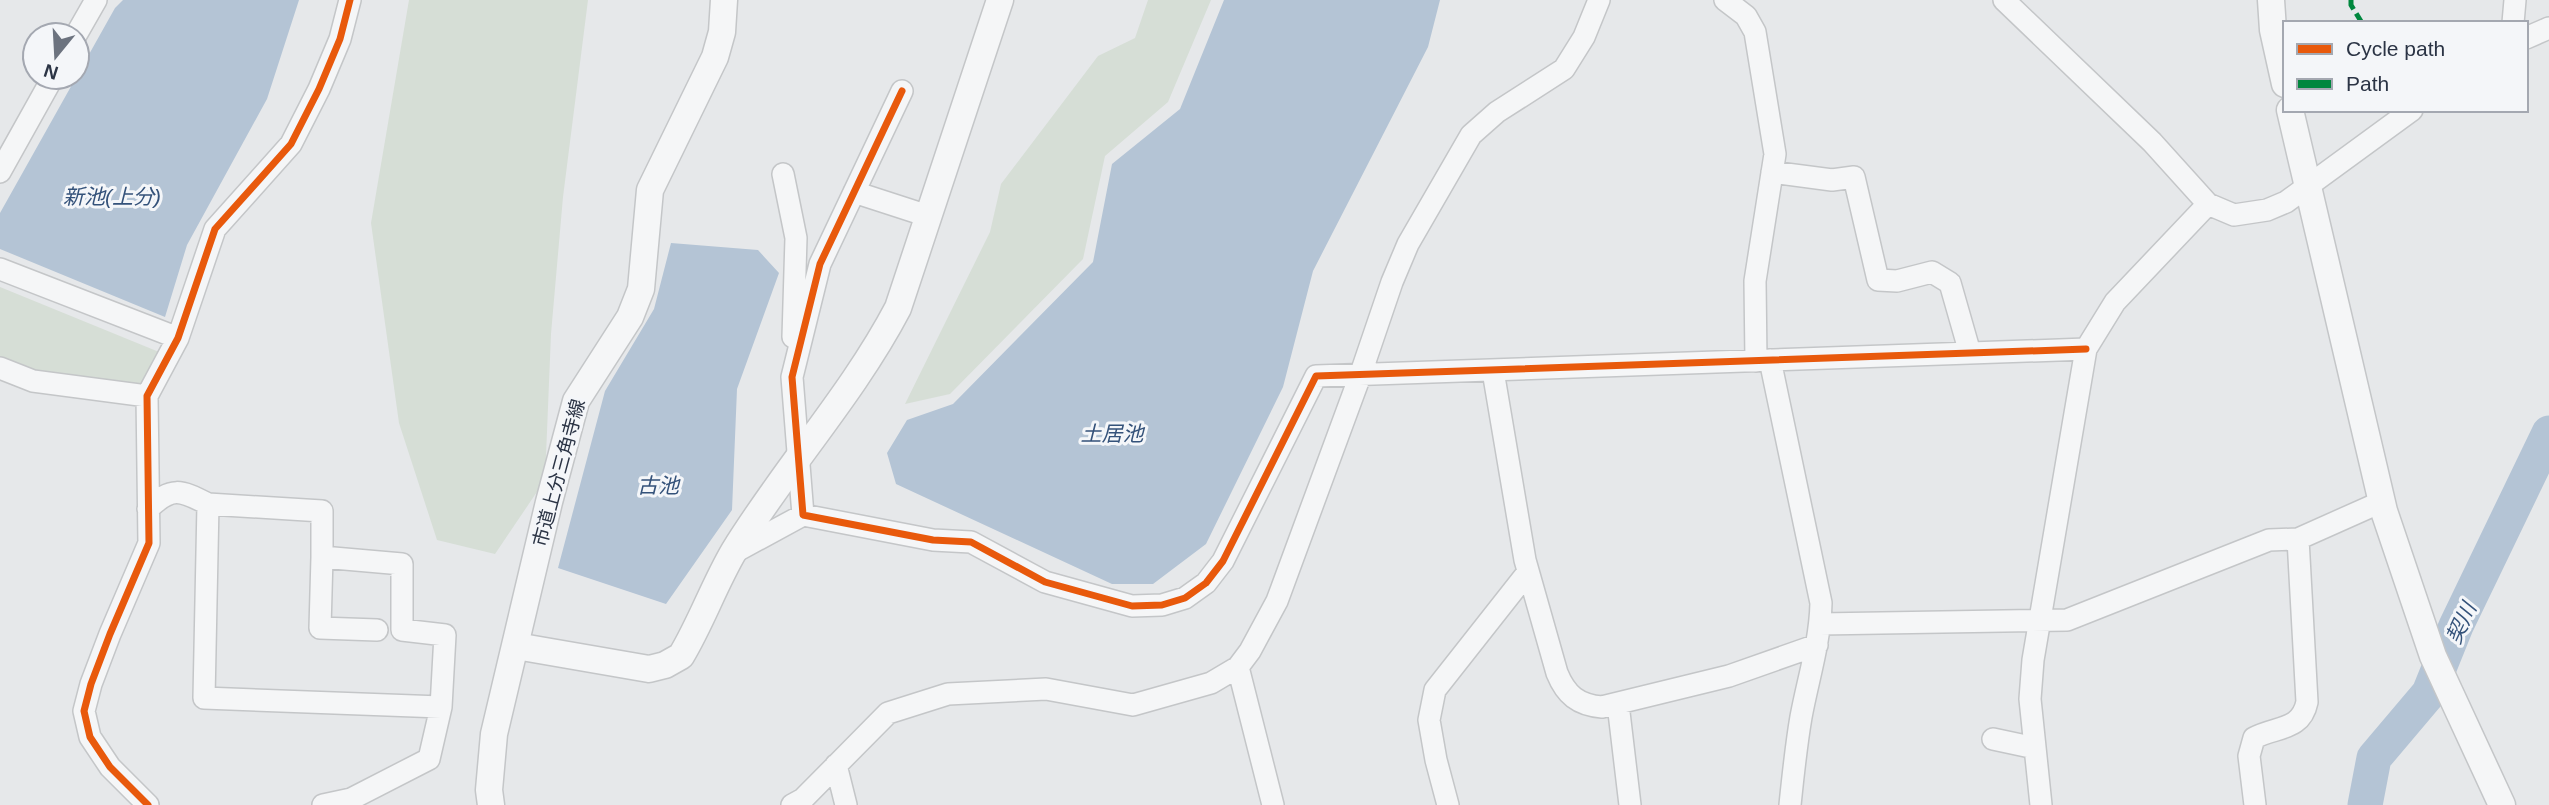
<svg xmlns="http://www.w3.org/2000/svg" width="2549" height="805" font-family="Helvetica,'Noto Sans JP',sans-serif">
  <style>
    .green { fill: #d6ded6 }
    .water { fill: #b4c4d5 }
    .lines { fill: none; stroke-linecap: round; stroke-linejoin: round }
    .river { stroke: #b4c4d5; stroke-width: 35 }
    .minor-casing { stroke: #c4c6c8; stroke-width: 24 }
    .tertiary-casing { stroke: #c4c6c8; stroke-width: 29 }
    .minor { stroke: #f5f6f7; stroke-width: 21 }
    .tertiary { stroke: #f5f6f7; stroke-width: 26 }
    .quiet { stroke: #00873e; stroke-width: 5; stroke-dasharray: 10 5; stroke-linecap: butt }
    .cycleway-casing { stroke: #f4f6f9; stroke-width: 11 }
    .cycleway { stroke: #e8590c; stroke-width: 7 }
    .labels { text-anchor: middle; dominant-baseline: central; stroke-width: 6; stroke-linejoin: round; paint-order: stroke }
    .street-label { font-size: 19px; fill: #2b3445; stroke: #f4f6f9 }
    .water-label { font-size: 21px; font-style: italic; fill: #34527a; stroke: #f4f6f9 }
  </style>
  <rect width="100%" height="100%" fill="#e6e8ea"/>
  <path class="green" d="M409 0H588L563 197 551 334 545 480 495 554 437 540 399 423 371 223Z
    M1148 0H1211L1168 102 1105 156 1083 259 950 394 905 404 990 232 1001 184 1098 56 1135 38Z
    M0 287 164 354 144 391 0 364Z"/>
  <path class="water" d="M123 0H299L267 99 187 245 165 317 0 249V213L115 8Z
    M1224 0H1440L1428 47 1313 271 1283 387 1206 544 1153 584H1112L896 484 887 453 907 420 953 404 1093 262 1112 164 1180 109Z
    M671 243 758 250 779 273 737 389 732 510 666 604 558 568 605 391 654 309Z"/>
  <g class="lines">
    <path class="river" d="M2365 805 2374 758 2429 693 2456 626 2549 433"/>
    <g class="minor-casing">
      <path id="minor" d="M1725 0 1746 16 1755 32 1775 154 1755 281 1756 361
        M2004 0 2152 142 2208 204 2234 215 2267 210 2286 202 2412 110
        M2513 23 2515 0
        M76 35 96 0
        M2526 38 2549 28
        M902 91 820 264 792 377 803 515 933 540 971 542 1045 582 1132 606 1162 605 1185 598 1206 583 1223 561 1316 376 2086 349
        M0 172 53 77
        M1772 172 1832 180 1854 177 1878 280 1897 281 1932 272 1950 283 1970 353
        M783 174 796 238 793 337
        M854 192 928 216
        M0 269 178 338
        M1770 360 1821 603C1820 643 1808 679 1801 717 1796 746 1793 776 1790 805
        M0 368 33 381 147 396
        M1493 371 1525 560 1557 673C1566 695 1578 705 1602 707L1729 676 1817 645
        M208 504 322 511V557L402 564V630L445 635 441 707 429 759 351 799 323 805
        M148 509C172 486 180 490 208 504L204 698 441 707
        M733 553 803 515
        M322 557 320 628 377 630
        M1820 624 2067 620 2269 540 2298 539 2381 502
        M1238 667 1273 805
        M1618 704 1630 805
        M1993 739 2035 748
        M836 765 846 805
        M148 805 110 767 90 737 84 711 91 684 110 634 149 543 147 396 178 338 215 229 291 144 319 89 340 39 350 0
        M792 805 803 799 888 713 948 694 1046 689 1133 705 1211 683 1238 667 1250 651 1277 601 1360 376 1392 282 1408 244 1471 135 1497 112 1564 69 1584 37 1599 0
        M1448 805 1436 760 1429 720 1435 690 1528 572
        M2041 805 2030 699 2033 660 2086 349 2115 302 2208 204
        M2255 805 2249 756 2254 738C2277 726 2301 731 2307 702L2298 539"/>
    </g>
    <g class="tertiary-casing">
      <path id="tertiary" d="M2271 0 2273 30 2285 84
        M2290 110 2384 511 2433 656 2502 805
        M516 646 649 669 665 665 681 656C701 623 714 585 734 551 785 468 853 394 898 308L1000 0
        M491 805 489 790 494 734 549 502 576 401 630 317 641 289 650 190 715 57 722 32 724 0"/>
    </g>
    <use href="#minor" class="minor"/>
    <use href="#tertiary" class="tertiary"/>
    <path class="quiet" d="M2351 0V5L2362 23"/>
    <g class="cycleway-casing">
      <path id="cycleway" d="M902 91 820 264 792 377 803 515 933 540 971 542 1045 582 1132 606 1162 605 1185 598 1206 583 1223 561 1316 376 2086 349
        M148 805 110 767 90 737 84 711 91 684 110 634 149 543 147 396 178 338 215 229 291 144 319 89 340 39 350 0"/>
    </g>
    <use href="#cycleway" class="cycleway"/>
  </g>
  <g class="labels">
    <g class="street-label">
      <text transform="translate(559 473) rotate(-75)">市道上分三角寺線</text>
    </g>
    <g class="water-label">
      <text x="112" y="196">新池(上分)</text>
      <text x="1112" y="433">土居池</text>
      <text x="658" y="485">古池</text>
      <text transform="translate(2461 623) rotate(-65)">契川</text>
    </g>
  </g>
  <rect x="2283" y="21" width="245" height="91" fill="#f4f6f9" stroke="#a4a8b1" stroke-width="2"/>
  <rect x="2297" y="44" width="35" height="10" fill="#e8590c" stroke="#a4a8b1" stroke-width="2"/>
  <text x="2346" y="56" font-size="21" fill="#2b3445">Cycle path</text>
  <rect x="2297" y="79" width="35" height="10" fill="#00873e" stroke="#a4a8b1" stroke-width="2"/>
  <text x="2346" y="91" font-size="21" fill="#2b3445">Path</text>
  <g transform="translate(56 56) rotate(198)"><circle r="33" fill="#f4f6f9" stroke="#a4a8b1" stroke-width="2"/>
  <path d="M0-5L12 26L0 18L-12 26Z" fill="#6c737f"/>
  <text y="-10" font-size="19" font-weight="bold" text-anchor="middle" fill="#2b3445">N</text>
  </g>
</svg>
